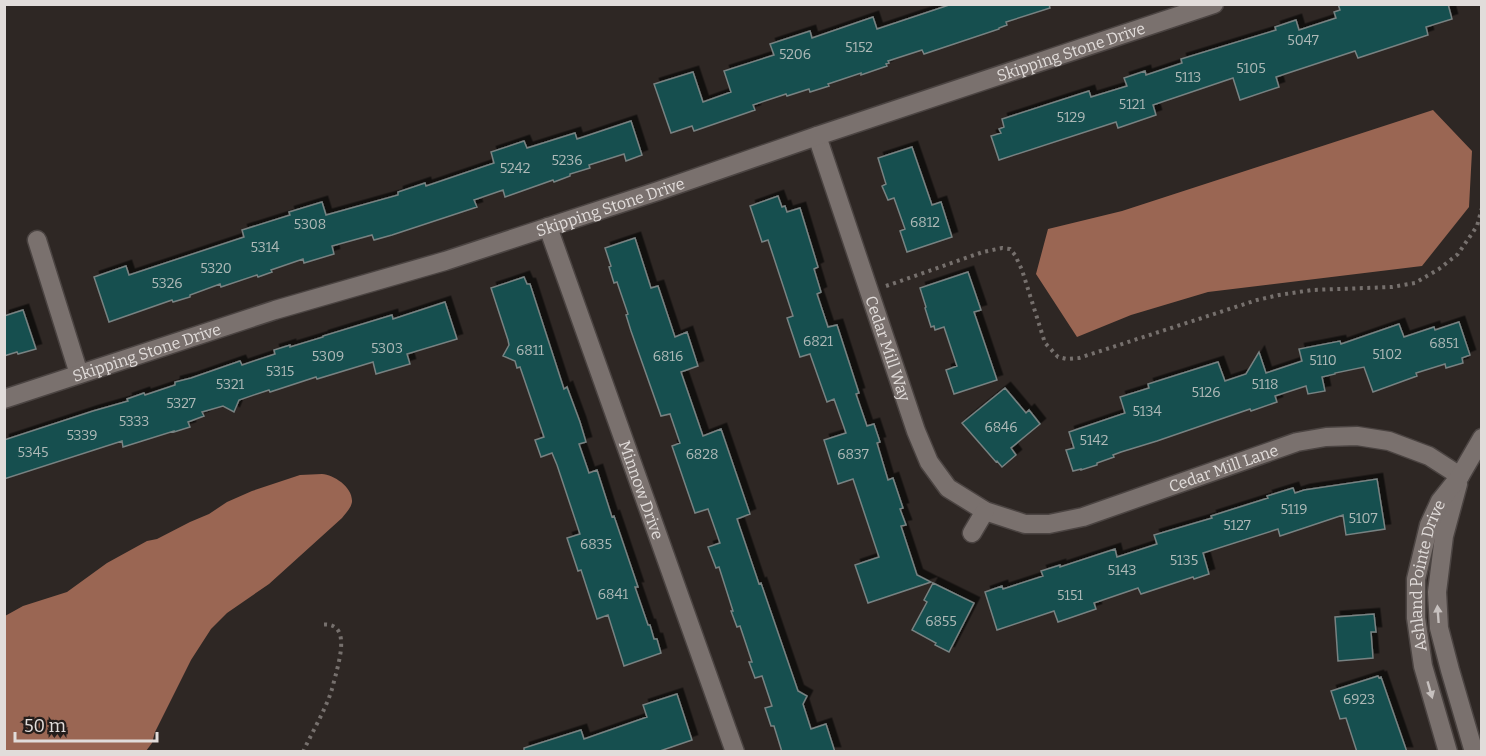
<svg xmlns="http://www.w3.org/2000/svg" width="1486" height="756" font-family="Bitter,serif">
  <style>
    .water { fill: #9a6653 }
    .building { fill: #14504f; stroke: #788282; stroke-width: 1.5; filter: url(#shadow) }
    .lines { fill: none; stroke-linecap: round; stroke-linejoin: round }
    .street-casing { stroke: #4b4442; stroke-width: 21 }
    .path { stroke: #76706d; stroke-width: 4; stroke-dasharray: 3 4.5; stroke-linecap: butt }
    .street { stroke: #7a716e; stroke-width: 18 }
    .oneway { fill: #c7c1bf }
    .labels { text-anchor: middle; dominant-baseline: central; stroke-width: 6; stroke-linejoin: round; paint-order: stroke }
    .number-label { font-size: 14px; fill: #aeb9b7 }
    .street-label { font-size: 16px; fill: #e1dcda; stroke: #241d1b }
  </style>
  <defs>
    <filter id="shadow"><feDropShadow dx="5.5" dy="-5.5" stdDeviation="0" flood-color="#0009"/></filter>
  </defs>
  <rect width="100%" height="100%" fill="#2e2724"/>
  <path class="water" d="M1433 110 1472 151 1469 207 1422 266 1208 292 1131 315 1077 337 1036 274 1048 229 1122 211Z
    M322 474C334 475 353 487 352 502 351 508 346 513 342 518L269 584 227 613 211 629 191 660 155 732 152 743 146 751H5V616L23 606 67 592 107 563 147 541 157 539 190 522 209 514 227 502 252 491 300 475Z"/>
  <path class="building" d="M952 4H1049L1050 8 1006 22 1007 25 999 28V29L924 54 922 50 888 61 889 63 886 64 887 66 861 75V73L828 84 829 86 810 92 809 89 787 96 786 94 753 105 755 110 694 131 692 126 671 133 654 84 693 72 703 102 731 92 724 71 774 55 770 44 810 31 812 38 873 17 877 29Z
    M1338 4H1448L1452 19 1426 27 1428 35 1358 58 1355 51 1276 77 1279 87 1240 100 1233 78 1153 105 1156 115 1118 128 1116 122 999 160 991 136 1001 133 999 129 1004 127 1002 119 1089 91 1091 97 1127 86 1124 78 1145 71 1146 75 1182 63 1181 59 1276 30 1275 27 1296 20 1299 30 1336 18 1334 12 1340 10Z
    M631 121 642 155 626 161 624 154 589 165 590 168 570 174V176L554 182 553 180 505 197 503 190 474 200 477 207 392 235 374 240 372 235 332 246 334 254 304 263 303 259 271 270 272 272 258 277 257 275 221 287 220 284 190 295V297L173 302 172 300 109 322 94 277 126 266 129 275 244 237 242 230 290 215 289 212 322 202 326 215 398 195V192L425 183 426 186 494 163 491 152 524 141 527 148 575 133 577 139Z
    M912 147 932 205 941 202 952 237 907 252 900 231 905 229 894 198 888 200 882 186 886 184 878 158Z
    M778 196 782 207 785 206 787 212 800 208 818 267 814 269 821 292 817 294 828 327 837 325 859 393 856 394 867 426 874 424 880 442 877 443 888 480 893 478 903 508 900 509 906 525 901 526 917 575 931 582 868 603 855 565 879 557 853 479 838 484 824 440 846 433 834 399 827 402 810 354 800 357 787 318 793 316 768 240 762 242 750 206Z
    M635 238 651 288 658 286 675 337 687 332 698 366 681 372 703 436 721 429 750 514 737 519 759 584 761 583 798 691 807 696 803 704 811 729 826 724 835 752H782L774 726H771L765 708 772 706 762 676 755 678 749 662H752L740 626 737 627 731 611H733L719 567 716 568 708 547 720 543 708 509 695 513 672 446 680 443 670 414 661 416 631 331 626 315 628 314 617 282 614 283 609 267 611 266 605 248Z
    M968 272 981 310 974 312 997 380 954 394 946 370 957 366 944 327 935 330 934 326 931 327 925 308 926 307 920 288Z
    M524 277 527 284H530L564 389 567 387 580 422 586 442 579 444 589 473 597 470 612 517 614 516 638 587H635L648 625H650L654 639H657L661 653 624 666 608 615 597 619 581 570 578 571 567 538 580 534 557 465 552 453 541 457 535 440 544 437 520 367 517 368 515 361 503 356 509 345 508 340 491 288Z
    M445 302 457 339 407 354 410 364 376 374 373 362 317 379 316 377 270 392 269 390 239 400 234 412 223 406 202 412 204 416 188 422 190 427 174 432V431L123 447 122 441 4 479V440L93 411 128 401 127 399 144 393 145 395 175 385V382L191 378 240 361 242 365 275 354 274 350 290 345V347L323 337V336L392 315 393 319Z
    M23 310 36 349 18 354 17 352 4 356V316Z
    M1459 322 1470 355 1462 358 1463 363 1446 368 1445 364 1416 373 1417 376 1373 392 1364 367 1335 373V374L1322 377 1325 391 1308 394 1306 386 1275 396 1277 402 1251 411 1250 409 1157 441 1121 452 1113 455 1114 457 1097 463V465L1081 470V469L1073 471 1066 450 1074 448 1069 432 1125 413 1120 397 1149 388 1148 384 1218 362 1225 381 1246 374 1259 352 1266 373 1302 361 1299 349 1340 341 1341 344 1399 324 1404 337 1434 327 1435 330Z
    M1005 388 1026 413 1029 410 1040 424 1011 448 1016 455 1002 467 997 461 996 462 962 423Z
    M1377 479 1385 529 1346 535 1343 515 1280 536 1278 529 1203 553 1209 574 1194 579 1193 577 1141 594 1138 588 1094 603 1096 609 1058 622 1054 611 997 630 985 592 1002 586 1003 589 1043 576 1041 571 1060 565V567L1115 549 1117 557 1157 544 1154 535 1212 518 1211 516 1268 498 1267 496 1293 488 1295 493 1304 490Z
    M933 583 974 603 949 652 935 645 936 643 912 630 927 602 924 600Z
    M1374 614 1376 632H1371L1373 658 1338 661 1335 617Z
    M1378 676 1379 678 1381 677 1407 752H1357L1346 718 1340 719 1331 691Z
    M677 694 692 740 657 752H524V748L581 730 584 739 647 717 643 705Z"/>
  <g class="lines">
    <g class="street-casing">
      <g id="street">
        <path id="s1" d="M817 136 916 431 929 462 948 488 985 511 1025 524H1049L1083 517 1297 442 1326 437 1357 436 1389 441 1429 456 1460 476"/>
        <path id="s2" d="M548 227 735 752"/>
        <path d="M37 240 79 374"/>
        <path id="s3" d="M4 399 275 310 445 261 658 191 817 136 1214 4"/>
        <path d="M1458 484 1444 536 1437 592 1439 628 1450 670 1474 752"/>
        <path d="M972 533 985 511"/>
        <path id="s4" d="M1448 752 1423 666 1416 618V579L1429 525 1440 501 1460 476 1482 438"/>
      </g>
    </g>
    <path class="path" d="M886 286 983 252 1002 248 1010 249 1015 255 1022 270 1045 343 1058 357 1067 359 1079 358 1257 300 1279 295 1312 290 1392 287 1415 283 1439 269 1458 254 1477 226 1482 208
      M303 752C312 732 324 713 331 692 333 687 334 680 336 674 340 657 351 620 320 625"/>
    <use href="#street" class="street"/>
  </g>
  <defs><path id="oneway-solid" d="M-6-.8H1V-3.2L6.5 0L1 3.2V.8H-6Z" transform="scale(1.5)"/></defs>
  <g class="oneway">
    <use href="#oneway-solid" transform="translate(1438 614) rotate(-94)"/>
    <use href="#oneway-solid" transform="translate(1430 690) rotate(74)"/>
  </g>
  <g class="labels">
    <g class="number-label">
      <text x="1303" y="40">5047</text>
      <text x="859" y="47">5152</text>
      <text x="795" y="54">5206</text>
      <text x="1251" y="68">5105</text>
      <text x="1188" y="77">5113</text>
      <text x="1132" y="104">5121</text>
      <text x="1071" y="117">5129</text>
      <text x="567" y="160">5236</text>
      <text x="515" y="168">5242</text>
      <text x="925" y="222">6812</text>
      <text x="310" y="224">5308</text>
      <text x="265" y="247">5314</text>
      <text x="216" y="268">5320</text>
      <text x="167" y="283">5326</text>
      <text x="818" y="341">6821</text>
      <text x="1444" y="343">6851</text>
      <text x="387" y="348">5303</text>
      <text x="530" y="350">6811</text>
      <text x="1387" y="354">5102</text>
      <text x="328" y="356">5309</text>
      <text x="668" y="356">6816</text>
      <text x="1323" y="360">5110</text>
      <text x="280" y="371">5315</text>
      <text x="230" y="384">5321</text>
      <text x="1265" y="384">5118</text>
      <text x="1206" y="392">5126</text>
      <text x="181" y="403">5327</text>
      <text x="1147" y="411">5134</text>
      <text x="134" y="421">5333</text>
      <text x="1001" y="427">6846</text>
      <text x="82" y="435">5339</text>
      <text x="1094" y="440">5142</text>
      <text x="33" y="452">5345</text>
      <text x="702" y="454">6828</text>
      <text x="853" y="454">6837</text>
      <text x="1294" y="509">5119</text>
      <text x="1363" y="518">5107</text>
      <text x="1237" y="525">5127</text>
      <text x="596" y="544">6835</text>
      <text x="1184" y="560">5135</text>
      <text x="1122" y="570">5143</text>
      <text x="613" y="594">6841</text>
      <text x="1070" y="595">5151</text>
      <text x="941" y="621">6855</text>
      <text x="1359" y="699">6923</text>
    </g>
    <g class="street-label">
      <text stroke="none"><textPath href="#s3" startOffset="1122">Skipping Stone Drive</textPath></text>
      <text stroke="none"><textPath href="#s3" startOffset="636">Skipping Stone Drive</textPath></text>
      <text stroke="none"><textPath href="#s1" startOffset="224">Cedar Mill Way</textPath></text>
      <text stroke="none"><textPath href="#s3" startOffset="150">Skipping Stone Drive</textPath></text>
      <text stroke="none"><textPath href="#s1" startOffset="670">Cedar Mill Lane</textPath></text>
      <text stroke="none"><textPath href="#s2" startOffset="279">Minnow Drive</textPath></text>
      <text stroke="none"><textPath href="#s4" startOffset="182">Ashland Pointe Drive</textPath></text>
    </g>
  </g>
  <rect width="1486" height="756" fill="none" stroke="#e1dcda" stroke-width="12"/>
  <path d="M15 732v9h142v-9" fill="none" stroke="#e1dcda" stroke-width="3"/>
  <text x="24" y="732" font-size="18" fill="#e1dcda" stroke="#241d1b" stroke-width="4.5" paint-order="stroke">50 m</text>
</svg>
